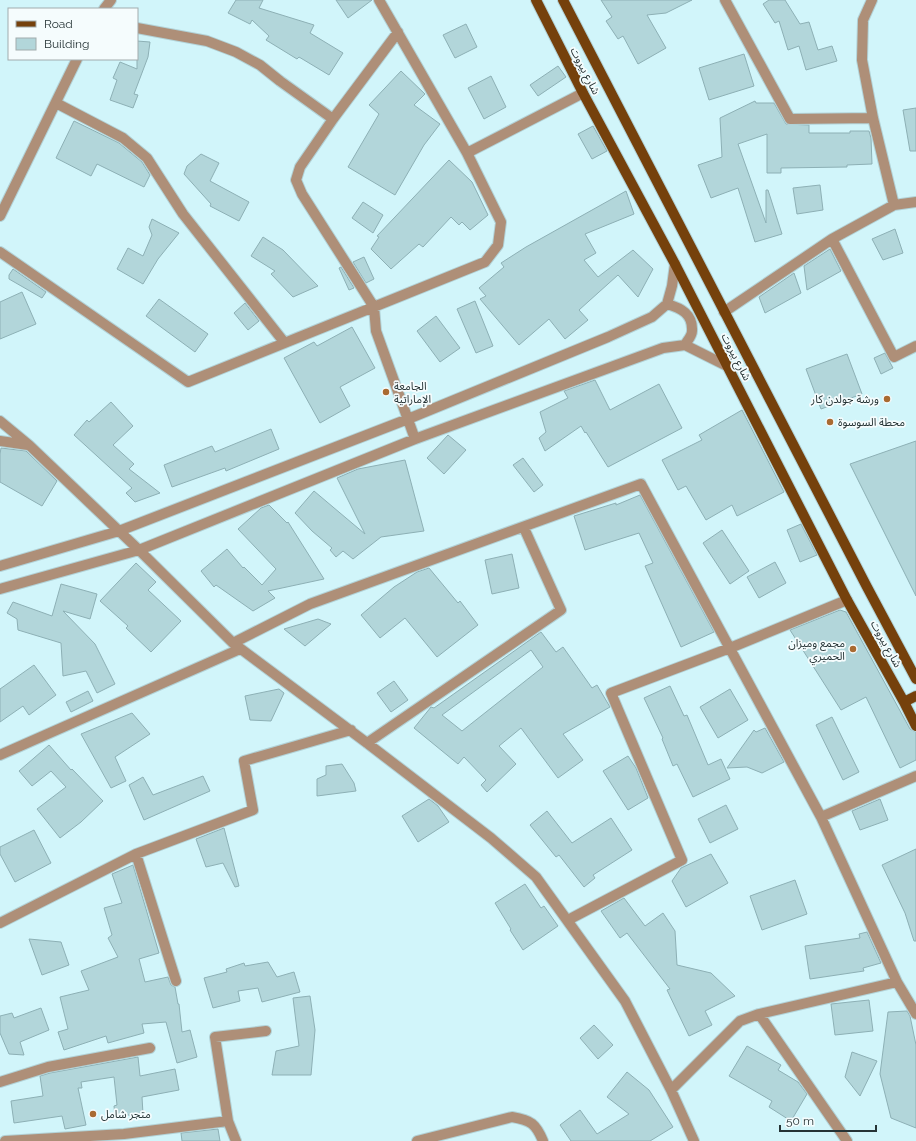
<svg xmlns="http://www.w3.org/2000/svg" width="916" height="1141" font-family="Raleway,'Noto Sans Arabic',sans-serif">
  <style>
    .building { fill: #b2d6da; stroke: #8db0b5; fill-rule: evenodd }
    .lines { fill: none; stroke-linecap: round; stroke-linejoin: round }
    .minor-casing { stroke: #b2d2d7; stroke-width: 12 }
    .major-casing { stroke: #b2d2d7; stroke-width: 12 }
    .minor { stroke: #ae8f78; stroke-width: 10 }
    .major { stroke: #75410c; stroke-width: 10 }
    .poi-dot { fill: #a96a31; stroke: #f5fcfd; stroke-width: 1.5 }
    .labels { text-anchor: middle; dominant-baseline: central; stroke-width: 3.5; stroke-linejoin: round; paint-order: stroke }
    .street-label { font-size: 11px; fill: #253335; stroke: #f5fcfd }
    .poi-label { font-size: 11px; fill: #253335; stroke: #f5fcfd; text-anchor: start }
  </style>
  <rect width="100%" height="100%" fill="#d1f5fa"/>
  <path class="building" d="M236 0H263L259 8 314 25 310 33 343 53 329 75 299 57 297 59 266 40 269 36 252 20 250 24 228 13Z
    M336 0H372L348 18Z
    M601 0H692L666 13 647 15 666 48 638 64 623 36 618 39 606 21 612 17Z
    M769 0H785L800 24 809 22 818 50 832 46 837 61 806 70 799 46 788 50 779 21 775 23 763 4Z
    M466 24 477 47 455 58 443 35Z
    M137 41 150 42 148 57 134 94 138 95 133 108 110 100 117 80 113 78 120 62 137 69Z
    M744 54 754 86 709 100 699 68Z
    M558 66 566 77 538 96 530 85Z
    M401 71 425 94 414 105 440 124 424 145 395 195 348 167 379 114 369 105Z
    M491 76 506 107 484 119 468 88Z
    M755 101 756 103H774L786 124 809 125V133H850V131H869L871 138 872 164 847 165V167L781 168V173H767V134L738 144 766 223V190H768L782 234 755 242 738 188 711 198 698 165 722 157 720 118Z
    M916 108V151H910L903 110Z
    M74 121 119 143 142 162 150 175 144 187 97 164 91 176 56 158Z
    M593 126 607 151 592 159 578 134Z
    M201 154 219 163 210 181 249 202 239 221 210 206 211 204 184 174 187 166Z
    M449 160 472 182 488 215 470 230 462 222 459 225 451 217 423 247 419 244 391 269 371 249 379 237 377 236Z
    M820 185 823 210 797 214 793 188Z
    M626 191 634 214 585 234 596 253 584 260 598 277 633 250 653 269 638 297 618 275 579 310 588 320 565 339 549 319 519 345 480 299 486 296 479 288 504 267 501 263 526 247Z
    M363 202 383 215 373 233 352 218Z
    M152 219 179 233 158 259 143 284 117 269 128 248 143 256 152 235 149 227Z
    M895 229 903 253 883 260 872 239Z
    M263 237 283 250 318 286 293 297 271 274 275 271 251 256Z
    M830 249 841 271 807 290 804 266Z
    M364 257 374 279 366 283 353 262Z
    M341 267 354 288 349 290 339 268Z
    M13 269 46 292 42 298 9 279V275Z
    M794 273 801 293 765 313 759 297Z
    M22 292 36 324 0 339V302Z
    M159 299 208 334 195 352 146 316Z
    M475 301 493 346 476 353 457 309Z
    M245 303 259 321 248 330 234 313Z
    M436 316 460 348 440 362 417 331Z
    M352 327 375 368 340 387 350 406 320 423 284 358 314 342 317 346Z
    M885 353 893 368 881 374 874 358Z
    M847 354 862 394 821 409 806 369Z
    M595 380 610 410 659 384 682 428 608 467 586 432 585 433 581 426 545 451 539 438 546 432 540 412 568 398 564 391Z
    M111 402 133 426 113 445 134 464 129 469 160 493 135 502 126 493 132 488 74 435 87 420 89 422Z
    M742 410 784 492 737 516 732 505 706 520 686 486 678 490 662 460 702 440 699 435Z
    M271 429 279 449 226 471 225 468 172 487 164 465 212 446 215 452Z
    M448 435 466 450 444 474 427 458Z
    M916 441V596L850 464Z
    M1 448 26 451 57 481 42 506 0 482V454Z
    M523 458 543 485 534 492 513 465Z
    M405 460 424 531 381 537 353 559 343 551 336 557 330 550 332 548 312 531 295 513 314 491 365 534 337 478 358 469Z
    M640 495 714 632 681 647 645 566 653 563 639 533 585 550 574 516 616 503V505Z
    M269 505 287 523 288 522 324 579 268 591 275 598 253 611 216 585 214 587 201 571 227 549 243 568 244 567 262 585 276 569 238 529 261 508Z
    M801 524 817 555 800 562 787 530Z
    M722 530 749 571 730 584 703 543Z
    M512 554 519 588 492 594 485 560Z
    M775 562 786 583 759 598 747 577Z
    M136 563 156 582 148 590 181 621 151 652 126 628 128 626 100 601Z
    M429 568 458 603 460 601 478 625 437 657 405 618 380 638 361 615 394 587 417 572Z
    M61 584 97 594 90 619 63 611 95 644 115 684 97 693 86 671 63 676 61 643 18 630 17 619 7 613 13 602 52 616Z
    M840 610 846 612 910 729 916 732V760L900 768 866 697 841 710 790 630Z
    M318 619 331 624 305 646 284 629Z
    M541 632 556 652 563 647 592 688 597 685 610 707 563 734 583 760 558 778 521 728 499 746 516 764 487 792 481 785 486 780 464 757 458 764 414 728 431 707 434 708ZM531 650 543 667 462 731 442 715Z
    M34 665 56 695 29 715 23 706 0 722V689Z
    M394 681 408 700 391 712 377 693Z
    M670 686 684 716 687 715 708 765 721 759 730 779 693 797 677 764 673 766 662 739 663 738 644 698Z
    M279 689 284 693 271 721 250 720 245 696Z
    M730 689 748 720 718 738 700 707Z
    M88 691 93 701 71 712 66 702Z
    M132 713 150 734 115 757 126 781 111 788 81 734Z
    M832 717 859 772 843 780 816 725Z
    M765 728 784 762 762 773 747 767 727 768 754 730 756 732Z
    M49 745 71 770 72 769 103 801 81 822 60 838 37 809 66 787 51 771 32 786 19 771Z
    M628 756 636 768 648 798 628 810 603 771Z
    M342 764 354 783 356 791 317 796V779L326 775V766Z
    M203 776 210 791 144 820 129 785 143 777 153 795Z
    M429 799 438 806 449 822 418 842 402 816Z
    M880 799 888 820 860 830 852 811Z
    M726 805 738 829 710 843 698 819Z
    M547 811 572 843 611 818 632 850 593 875 595 878 584 887 559 855 556 857 530 825Z
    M224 828 239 886 235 887 223 863 206 867 196 839Z
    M34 830 51 863 15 882 0 854V847Z
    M916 849V941H914L905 913 882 865Z
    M711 854 728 883 686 907 672 881 681 868Z
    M133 865 159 953 139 959 145 982 168 977 171 985 175 987 178 1004H179L182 1032 190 1030 197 1057 177 1063 166 1022 142 1024 144 1033 108 1043 106 1036 64 1050 58 1032 68 1029 60 997 89 990 81 971 118 957 108 938 112 935 104 908 122 903 112 874Z
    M795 880 807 914 762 930 750 896Z
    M525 884 541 908 544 906 558 926 523 950 510 930 511 929 495 903Z
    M624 898 645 926 663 913 675 931 677 965 711 973 735 996 705 1011 712 1025 689 1036 667 990 670 989 627 933 620 938 601 911Z
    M867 932 881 963 863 968 864 971 810 979 805 946 860 938 859 934Z
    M29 939 61 942 69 965 42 975Z
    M268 962 277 977 294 972 300 992 262 1002 258 988 238 991 240 1001 213 1008 204 978 227 972 226 969 244 963 245 966Z
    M310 996 315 1030 311 1075H272L276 1051 299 1046 293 998Z
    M869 1000 873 1031 835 1035 831 1004Z
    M41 1008 49 1030 20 1042 24 1055 9 1054 0 1033V1016L12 1013 14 1018Z
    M907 1011 910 1016 916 1045V1128L891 1118 880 1074 888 1012Z
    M594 1025 613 1045 598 1059 580 1038Z
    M747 1046 781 1065 778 1070 798 1082 807 1094 791 1121 769 1107 772 1101 729 1076Z
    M852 1052 877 1061 860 1096 845 1077Z
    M138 1057 140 1076 175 1069 179 1090 142 1097 143 1114 115 1116 114 1106 117 1105 114 1077 81 1082 82 1088H78L86 1125 65 1129 62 1116 14 1123 11 1101 43 1096 40 1076 50 1073Z
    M627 1072 649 1090 673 1127 650 1141H571L560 1125 580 1110 597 1134 629 1114 607 1097Z
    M218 1129 220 1141H182L181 1133Z"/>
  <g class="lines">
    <g class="minor-casing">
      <path id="minor" d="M725 0 790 119 873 118
        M104 9 111 0
        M137 28 207 41 236 52 260 65 280 81 333 119
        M398 32 333 119 300 167 296 180 302 194 374 307 376 331 415 439
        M56 103 123 138 147 158 183 214 284 342
        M467 153 583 93
        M894 205 916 202
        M0 216 77 59
        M832 239 894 357 916 346
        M0 252 188 382 485 262 498 245 501 222 467 153 379 0
        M667 304C681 308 693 314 692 331 692 336 687 341 685 345
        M724 312 832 239 894 205 873 118 862 60 863 20 872 0
        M0 421 29 445 139 550 233 643 367 743 491 838 536 877 625 1001 671 1090 694 1141
        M0 441 28 445
        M0 566 119 531 408 419 608 337 652 317 667 304 672 286 675 264
        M0 589 139 550 415 439 663 348 685 345 727 366
        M233 643 310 604 641 484 821 817 897 982 916 1014
        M367 743 561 610 524 528
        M0 755 240 649
        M821 817 916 776
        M136 854 176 981
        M568 920 682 860 611 693 730 648 847 600
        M0 923 136 854 253 810 244 761 351 730
        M759 1014 847 1141
        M0 1082 48 1067 150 1048
        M671 1090 740 1021 759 1014 897 982
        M5 1141 124 1134 228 1121
        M236 1141 228 1121 215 1037 266 1031
        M417 1141 512 1117C531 1120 536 1124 543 1141"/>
    </g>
    <g class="major-casing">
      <path id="major" d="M536 0 583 93 675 264 847 600 904 702 916 726
        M563 0 867 587 916 679
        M904 702 916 696"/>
    </g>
    <use href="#minor" class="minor"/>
    <use href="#major" class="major"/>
  </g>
  <g class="poi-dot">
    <circle cx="386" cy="392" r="4"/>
    <circle cx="887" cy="399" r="4"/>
    <circle cx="830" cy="422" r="4"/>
    <circle cx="853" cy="649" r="4"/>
    <circle cx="93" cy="1114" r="4"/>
  </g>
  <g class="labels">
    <g class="street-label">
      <text transform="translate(585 71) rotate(63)">شارع بيروت</text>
      <text transform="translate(736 357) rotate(63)">شارع بيروت</text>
      <text transform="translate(886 644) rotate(61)">شارع بيروت</text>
    </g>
    <g class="poi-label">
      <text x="394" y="386">الجامعة<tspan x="394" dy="13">الإماراتية</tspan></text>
      <text x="879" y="399" text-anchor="end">ورشة جولدن كار</text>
      <text x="838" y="422">محطة السوسوة</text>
      <text x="845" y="643" text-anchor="end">مجمع وميزان<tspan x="845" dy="13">الحميري</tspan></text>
      <text x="101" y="1114">متجر شامل</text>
    </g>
  </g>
  <rect x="8" y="8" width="130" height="52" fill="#f5fcfd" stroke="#a2acad"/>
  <rect x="16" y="21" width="20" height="6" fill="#75410c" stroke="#a2acad"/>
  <text x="44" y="28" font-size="12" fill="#253335">Road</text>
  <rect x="16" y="38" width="20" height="12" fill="#b2d6da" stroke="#a2acad"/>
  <text x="44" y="48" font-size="12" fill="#253335">Building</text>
  <path d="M780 1125v6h96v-6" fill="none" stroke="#253335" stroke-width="2"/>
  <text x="786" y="1125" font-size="12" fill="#253335" stroke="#f5fcfd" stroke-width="3" paint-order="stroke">50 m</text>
</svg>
